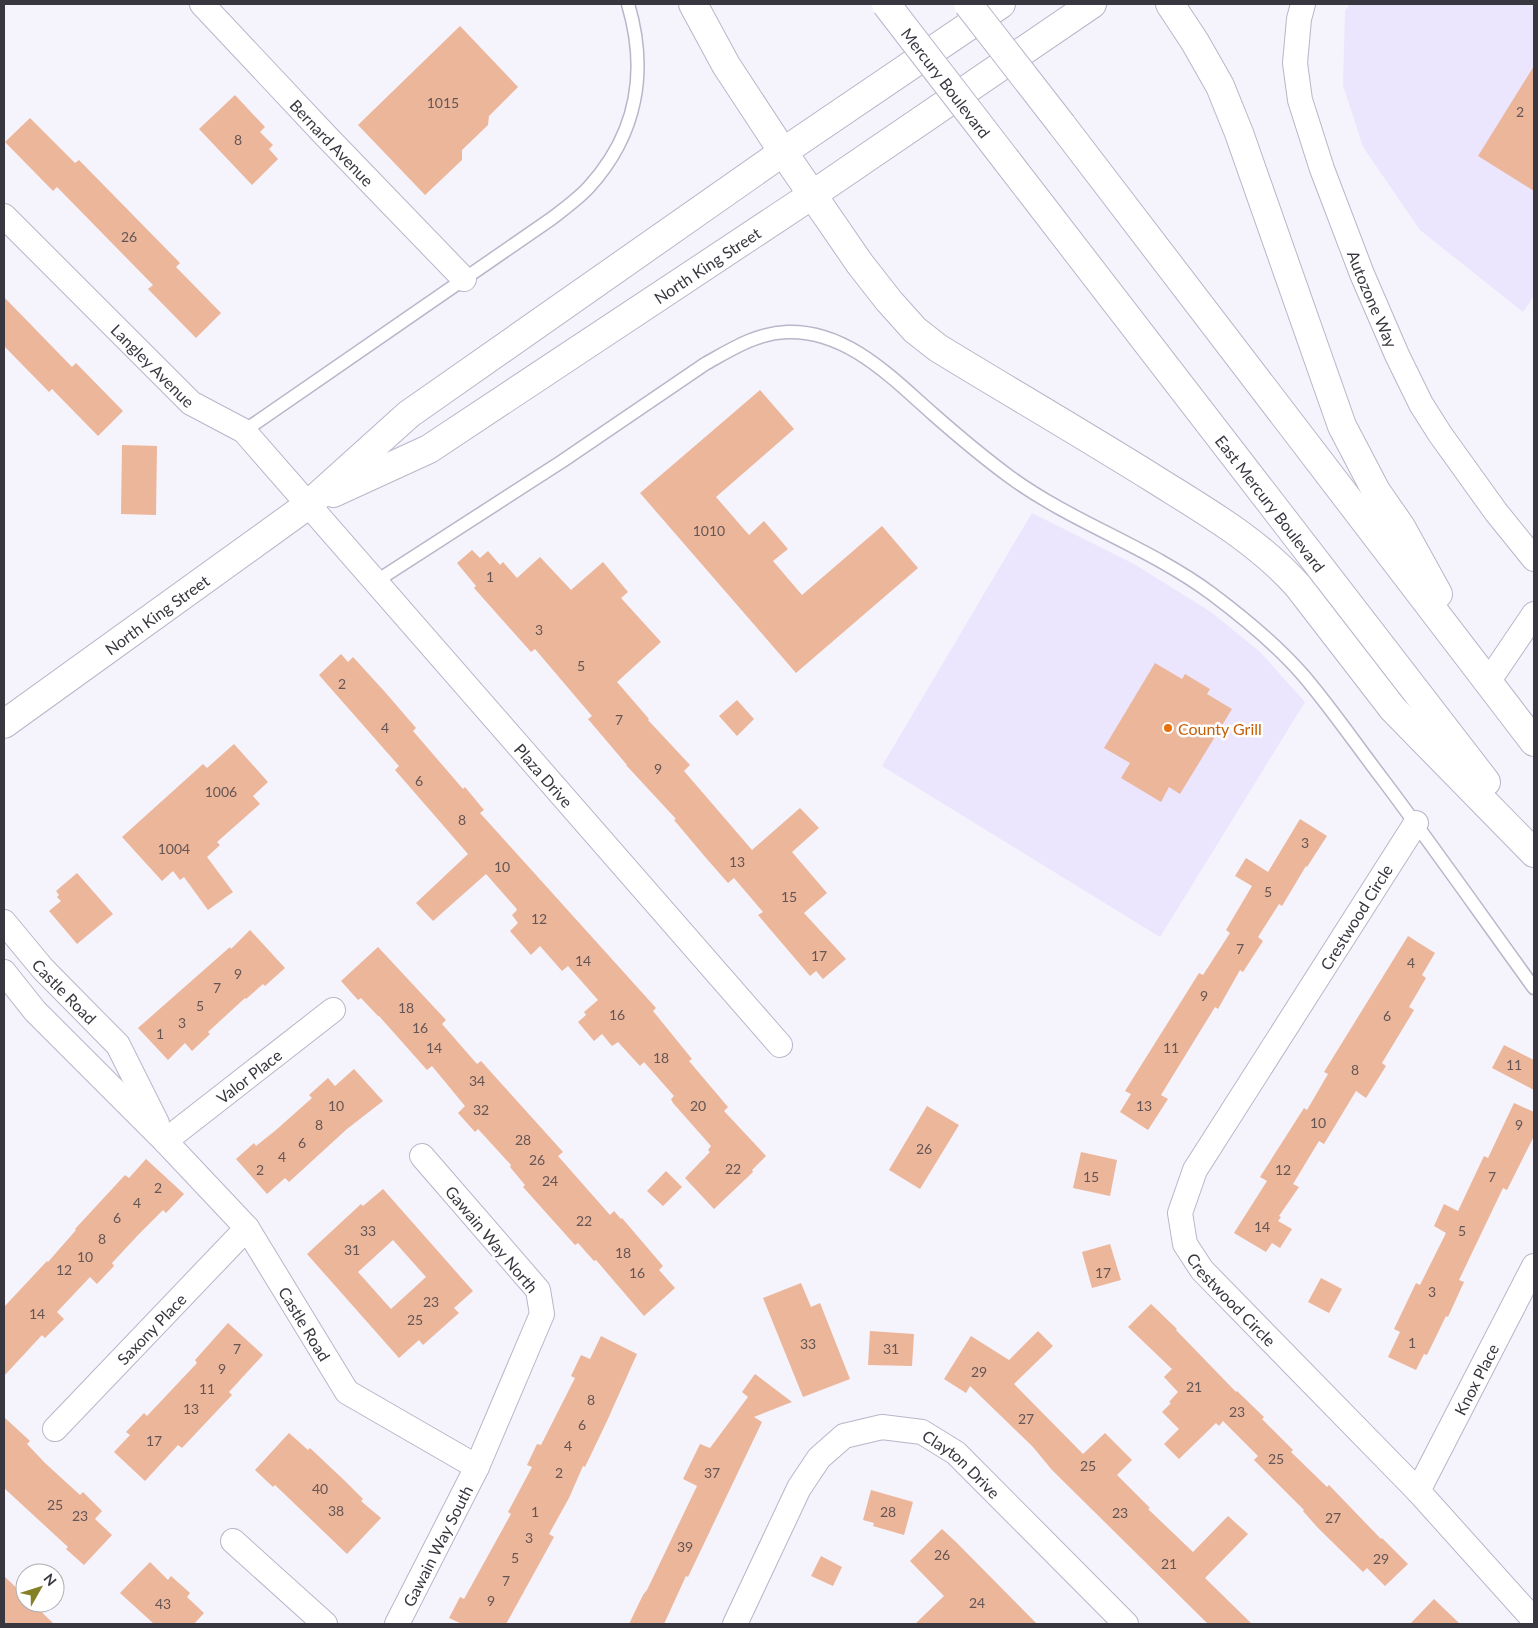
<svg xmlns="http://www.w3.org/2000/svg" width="1538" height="1628" font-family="Lato,sans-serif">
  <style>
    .built { fill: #ebe6fd }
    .building { fill: #ecb69b; fill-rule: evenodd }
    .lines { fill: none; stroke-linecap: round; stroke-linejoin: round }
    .lane-casing { stroke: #bab5c9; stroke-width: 15 }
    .street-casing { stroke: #bab5c9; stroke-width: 26 }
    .secondary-casing { stroke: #bab5c9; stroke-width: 30 }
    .primary-casing { stroke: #bab5c9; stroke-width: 30 }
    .lane { stroke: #fff; stroke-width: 12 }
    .street { stroke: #fff; stroke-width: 24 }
    .secondary { stroke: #fff; stroke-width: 28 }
    .primary { stroke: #fff; stroke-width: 28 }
    .primary-bridge-casing { stroke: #bab5c9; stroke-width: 30; stroke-linecap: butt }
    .primary-bridge { stroke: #fff; stroke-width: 28 }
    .food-dot { fill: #e8710a; stroke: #fff; stroke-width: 2 }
    .labels { text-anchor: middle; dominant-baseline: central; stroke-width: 5; stroke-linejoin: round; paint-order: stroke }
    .number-label { font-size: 14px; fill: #655655 }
    .street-label { font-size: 16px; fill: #38363e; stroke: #fff }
    .food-label { font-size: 16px; fill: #c56008; stroke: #fff; text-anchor: start }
  </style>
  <rect width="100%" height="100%" fill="#f5f3fc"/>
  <path class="built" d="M1350 4H1534V296L1523 312 1420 230 1363 147 1343 85 1345 11Z
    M1032 513 1134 564 1211 612 1260 652 1305 702 1160 937 882 766Z"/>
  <path class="building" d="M460 26 518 87 489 116 488 125 462 150V160L425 195 358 125Z
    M1534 66V191L1478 156Z
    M235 95 265 127 260 132 273 145 269 149 278 159 252 185 199 129Z
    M30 118 75 163 79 160 180 263 176 267 221 313 196 338 148 289 153 285 57 187 53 191 5 142Z
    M4 297 72 367 76 363 123 411 98 436 52 389 49 392 4 346Z
    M760 390 794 429 716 497 749 535 764 521 788 549 773 561 802 595 882 526 918 568 796 673 640 493Z
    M122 445 157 446 156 515 121 514Z
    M472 550 480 558 488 551 500 565 503 562 517 578 540 557 571 590 603 562 628 592 621 598 661 642 617 682 649 719 648 720 690 765 684 771 752 850 800 808 819 828 792 852 827 893 804 913 846 959 823 979 816 971 810 976 758 915 763 912 734 878 728 883 706 858 674 820 676 819 626 765H627L588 719 592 716 535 649 531 652 474 588 476 586 457 563Z
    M341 654 348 662 353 657 385 692 416 728 413 731 463 789 465 787 484 810 480 813 656 1008 653 1011 692 1059 689 1061 728 1107 724 1111 766 1156 752 1170 753 1172 714 1209 685 1178 710 1152 708 1150 711 1146 673 1103 671 1099 674 1096 644 1062 640 1066 618 1042 612 1046 602 1034 594 1041 578 1022 586 1015 584 1012 598 1000 568 966 562 971 540 946 531 955 510 931 518 923 512 915 517 910 516 908 486 874 433 921 416 903 468 854 395 770 399 766 319 675Z
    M1155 663 1182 679 1185 674 1210 689 1207 694 1232 709 1180 794 1169 787 1161 802 1121 778 1130 763 1104 748Z
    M737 700 754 719 737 736 719 716Z
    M234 744 268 782 253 796 260 804 217 842 220 845 207 857 233 892 208 910 184 877 180 880 173 871 162 881 122 837 203 764 207 768Z
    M1300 819 1327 836 1307 867 1306 866 1282 906 1279 904 1258 937 1263 941 1243 972 1240 970 1218 1009 1215 1007 1161 1095 1168 1099 1148 1130 1120 1112 1131 1094 1125 1091 1199 973 1203 975 1230 933 1226 930 1252 886 1235 876 1246 858 1268 872Z
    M77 873 113 914 77 944 49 911 61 901 57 897 59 895 56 891Z
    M250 930 285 968 265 986 263 984 246 999 245 998 208 1032 210 1034 192 1051 185 1043 168 1060 138 1028 230 947 231 949Z
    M1408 936 1435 953 1422 975 1426 978 1409 1007 1414 1010 1382 1063 1386 1066 1366 1098 1356 1091 1324 1144 1319 1141 1293 1184 1299 1187 1279 1216 1281 1217 1278 1221 1292 1229 1280 1248 1272 1243 1266 1252 1234 1233 1267 1181 1260 1177 1304 1108 1307 1110 1328 1074 1324 1072Z
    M378 947 446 1020 442 1024 477 1064 481 1061 563 1152 558 1156 610 1215 614 1211 621 1219 622 1218 663 1266 659 1270 675 1288 644 1316 596 1260 594 1261 578 1243 575 1245 523 1187 525 1185 510 1167 511 1165 478 1129 475 1132 458 1113 465 1106 432 1066 427 1070 379 1016H378L361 998 358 1000 341 981Z
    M1504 1045 1534 1060V1090L1492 1068Z
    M354 1069 383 1101 347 1129 289 1182 285 1178 267 1194 236 1159 254 1143 256 1146 276 1130 312 1098 309 1095 328 1078 335 1086Z
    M1514 1103 1534 1112V1136L1507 1190 1503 1188 1459 1280 1464 1282 1458 1295 1448 1317 1446 1316 1427 1355 1424 1354 1416 1370 1388 1357 1400 1332 1394 1329 1416 1283 1420 1285 1446 1233 1434 1226 1444 1204 1458 1211 1484 1156 1488 1158Z
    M927 1106 959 1125 920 1189 889 1170Z
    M1081 1152 1117 1160 1110 1196 1073 1188Z
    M146 1159 184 1194 166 1213 163 1210 139 1234 112 1263 114 1266 97 1284 90 1277 57 1312 64 1319 45 1338 42 1335 4 1376V1307L47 1261 48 1262 76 1230 75 1229 125 1175 129 1178Z
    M666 1171 682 1187 663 1206 647 1191Z
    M383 1189 473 1291 454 1308 459 1313 423 1345 419 1340 399 1358 307 1254 361 1204 363 1206ZM393 1240 426 1277 391 1309 358 1272Z
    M1110 1244 1121 1280 1092 1288 1082 1252Z
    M1321 1278 1342 1289 1329 1313 1308 1302Z
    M801 1283 811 1307 820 1303 850 1379 803 1397 763 1298Z
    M1151 1304 1177 1329 1176 1330 1236 1392 1237 1391 1264 1417 1262 1419 1293 1450 1291 1452 1327 1487 1329 1485 1381 1539 1382 1538 1408 1564 1385 1586 1367 1568 1363 1572 1318 1528 1303 1511 1304 1510 1254 1460 1258 1456 1223 1421 1219 1426 1216 1423 1179 1459 1164 1444 1179 1429 1162 1412 1171 1403 1169 1402 1178 1392 1164 1377 1172 1369 1128 1327Z
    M228 1323 263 1355 229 1392 232 1395 182 1448 178 1445 145 1481 114 1452 130 1435 126 1432 144 1413 147 1416 197 1363 195 1360Z
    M870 1331 914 1334 912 1366 868 1365Z
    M1038 1331 1053 1346 1014 1384 1083 1454 1105 1433 1132 1460 1117 1475 1150 1508 1148 1509 1193 1552 1228 1516 1248 1534 1205 1578 1252 1624H1208L1052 1470 1033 1447 970 1386 966 1393 944 1379 971 1336 1009 1360Z
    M601 1336 637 1354 607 1421 585 1467 583 1466 569 1498 549 1534 554 1537 506 1624H462L449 1618 460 1597 464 1599 511 1514 508 1512 532 1467 527 1465 537 1444 541 1445 575 1378 571 1376 581 1355 590 1359Z
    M755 1374 792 1402 754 1417 762 1422 688 1577 686 1576 664 1624H629L643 1595 647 1590 697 1486 683 1479 700 1444 710 1448 748 1397 742 1392Z
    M4 1417 30 1441 27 1444 45 1463 80 1495 83 1492 102 1511 95 1519 112 1535 84 1565 66 1549 68 1547 4 1488Z
    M289 1433 308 1450 310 1448 345 1481 363 1499 361 1501 381 1518 347 1554 275 1485 273 1487 255 1470Z
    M871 1490 913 1502 904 1535 873 1526 874 1523 863 1520Z
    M942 1529 956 1542 1037 1624H915L944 1596 910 1561Z
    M821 1556 842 1567 833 1586 811 1576Z
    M150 1562 168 1580 171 1576 190 1593 187 1597 204 1613 194 1624H154L120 1593Z
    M4 1576 25 1596V1603H32L54 1624H4Z
    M1434 1599 1460 1624H1410Z"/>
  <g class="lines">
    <g class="lane-casing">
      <path id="lane" d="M244 431 551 219C564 209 578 199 589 187 637 134 648 71 628 4
        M375 582 561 462 705 364C730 350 756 333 787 332 847 330 891 377 933 414 958 436 983 457 1010 477 1073 523 1149 547 1212 594 1244 618 1277 645 1303 675 1332 709 1357 746 1384 781 1435 849 1484 919 1534 988"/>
    </g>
    <g class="street-casing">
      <g id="street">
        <path id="s1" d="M202 4 325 135 464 279"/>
        <path id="s2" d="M1303 4 1299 19 1295 63 1300 100 1322 169 1362 274 1397 355 1421 404 1440 434 1496 512 1534 559"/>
        <path id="s3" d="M4 216 191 403 244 431 780 1045"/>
        <path d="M1488 682 1534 614"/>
        <path id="s4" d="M1416 823 1195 1170 1180 1213 1185 1244 1202 1270 1418 1491 1534 1620"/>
        <path id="s5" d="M4 922 43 969 118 1045 157 1123"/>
        <path id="s6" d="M4 972 35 1011 165 1141 247 1228 347 1392 477 1467"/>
        <path id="s7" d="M165 1141 333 1010"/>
        <path id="s8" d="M55 1429 247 1228"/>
        <path id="s9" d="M1418 1491 1534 1266"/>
        <path d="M233 1541 325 1624"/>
        <path id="s10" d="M397 1624 477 1467 542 1314 538 1290 422 1156"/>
        <path id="s11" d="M735 1624 799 1488 819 1458 844 1436 882 1427 922 1432 956 1453 1126 1624"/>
      </g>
    </g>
    <g class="secondary-casing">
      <g id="secondary">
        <path id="s12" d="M333 493 429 449 812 195 1092 4"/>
        <path id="s13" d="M4 724 308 505 409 414 783 152 1001 4"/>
      </g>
    </g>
    <g class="primary-casing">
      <g id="primary">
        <path d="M693 4 726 65 783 152 860 264 889 301 915 330 938 348C1010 392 1084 435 1156 480 1207 512 1258 541 1298 586L1393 709 1534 853"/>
        <path d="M1170 4 1195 42 1220 86 1239 133 1342 426 1376 491 1401 527 1438 594"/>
        <path d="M1062 125 1534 742"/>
        <path id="s14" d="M1007 161 1486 782"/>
      </g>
    </g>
    <use href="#lane" class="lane"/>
    <use href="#street" class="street"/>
    <use href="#secondary" class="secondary"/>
    <use href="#primary" class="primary"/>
    <g class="primary-bridge-casing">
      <g id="primary-bridge">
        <path id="s15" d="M886 4 1007 161"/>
        <path d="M968 4 1062 125"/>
      </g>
    </g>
    <use href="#primary-bridge" class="primary-bridge"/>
  </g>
  <circle class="food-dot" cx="1168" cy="728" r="5"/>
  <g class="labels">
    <g class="number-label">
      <text x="443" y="102">1015</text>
      <text x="1520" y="111">2</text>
      <text x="238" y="139">8</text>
      <text x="129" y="236">26</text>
      <text x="709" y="530">1010</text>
      <text x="490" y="576">1</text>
      <text x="539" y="629">3</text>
      <text x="581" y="665">5</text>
      <text x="342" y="683">2</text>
      <text x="619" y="719">7</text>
      <text x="385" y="727">4</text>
      <text x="658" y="768">9</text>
      <text x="419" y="780">6</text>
      <text x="221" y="791">1006</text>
      <text x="462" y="819">8</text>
      <text x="1305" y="842">3</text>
      <text x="174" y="848">1004</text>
      <text x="737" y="861">13</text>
      <text x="502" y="866">10</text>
      <text x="1268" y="891">5</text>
      <text x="789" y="896">15</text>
      <text x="539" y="918">12</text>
      <text x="1240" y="948">7</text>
      <text x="819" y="955">17</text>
      <text x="583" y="960">14</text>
      <text x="1411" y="962">4</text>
      <text x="238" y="973">9</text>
      <text x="217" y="987">7</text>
      <text x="1204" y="995">9</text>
      <text x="200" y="1005">5</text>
      <text x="406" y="1007">18</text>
      <text x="617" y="1014">16</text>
      <text x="1387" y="1015">6</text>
      <text x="182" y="1022">3</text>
      <text x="420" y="1027">16</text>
      <text x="160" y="1033">1</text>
      <text x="434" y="1047">14</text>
      <text x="1171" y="1047">11</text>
      <text x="661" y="1057">18</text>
      <text x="1514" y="1064">11</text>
      <text x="1355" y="1069">8</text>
      <text x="477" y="1080">34</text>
      <text x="336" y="1105">10</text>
      <text x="698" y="1105">20</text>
      <text x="1144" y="1105">13</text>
      <text x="481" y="1109">32</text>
      <text x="1318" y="1122">10</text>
      <text x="319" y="1124">8</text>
      <text x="1519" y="1124">9</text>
      <text x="523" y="1139">28</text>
      <text x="302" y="1142">6</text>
      <text x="924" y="1148">26</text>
      <text x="282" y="1156">4</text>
      <text x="537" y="1159">26</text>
      <text x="733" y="1168">22</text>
      <text x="260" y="1169">2</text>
      <text x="1283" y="1169">12</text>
      <text x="1091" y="1176">15</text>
      <text x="1492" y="1176">7</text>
      <text x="550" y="1180">24</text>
      <text x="158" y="1187">2</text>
      <text x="137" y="1202">4</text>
      <text x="117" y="1217">6</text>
      <text x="584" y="1220">22</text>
      <text x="1262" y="1226">14</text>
      <text x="368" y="1230">33</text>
      <text x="1462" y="1230">5</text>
      <text x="102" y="1238">8</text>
      <text x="352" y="1249">31</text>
      <text x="623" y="1252">18</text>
      <text x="85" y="1256">10</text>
      <text x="64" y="1269">12</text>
      <text x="637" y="1272">16</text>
      <text x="1103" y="1272">17</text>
      <text x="1432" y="1291">3</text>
      <text x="431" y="1301">23</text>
      <text x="37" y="1313">14</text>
      <text x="415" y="1319">25</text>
      <text x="1412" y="1342">1</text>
      <text x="808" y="1343">33</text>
      <text x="237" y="1348">7</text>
      <text x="891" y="1348">31</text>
      <text x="222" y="1368">9</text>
      <text x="979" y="1371">29</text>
      <text x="1194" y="1386">21</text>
      <text x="207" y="1388">11</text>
      <text x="591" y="1399">8</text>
      <text x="191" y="1408">13</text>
      <text x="1237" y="1411">23</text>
      <text x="1026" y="1418">27</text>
      <text x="582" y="1424">6</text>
      <text x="154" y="1440">17</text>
      <text x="568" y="1445">4</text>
      <text x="1276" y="1458">25</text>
      <text x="1088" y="1465">25</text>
      <text x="559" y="1472">2</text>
      <text x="712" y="1472">37</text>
      <text x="320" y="1488">40</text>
      <text x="55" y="1504">25</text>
      <text x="336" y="1510">38</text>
      <text x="535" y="1511">1</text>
      <text x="888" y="1511">28</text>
      <text x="1120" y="1512">23</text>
      <text x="80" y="1515">23</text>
      <text x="1333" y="1517">27</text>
      <text x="529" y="1537">3</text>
      <text x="685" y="1546">39</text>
      <text x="942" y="1554">26</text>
      <text x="515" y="1557">5</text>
      <text x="1381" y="1558">29</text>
      <text x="1169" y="1563">21</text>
      <text x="506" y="1580">7</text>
      <text x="491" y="1600">9</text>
      <text x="977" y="1602">24</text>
      <text x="163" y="1603">43</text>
    </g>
    <g class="street-label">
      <text stroke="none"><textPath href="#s15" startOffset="99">Mercury Boulevard</textPath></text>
      <text stroke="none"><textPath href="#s1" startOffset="190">Bernard Avenue</textPath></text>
      <text stroke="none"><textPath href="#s12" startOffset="439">North King Street</textPath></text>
      <text stroke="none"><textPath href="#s2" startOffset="309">Autozone Way</textPath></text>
      <text stroke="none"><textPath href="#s3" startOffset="211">Langley Avenue</textPath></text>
      <text stroke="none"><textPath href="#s14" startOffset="432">East Mercury Boulevard</textPath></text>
      <text stroke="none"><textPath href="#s13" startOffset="188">North King Street</textPath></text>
      <text stroke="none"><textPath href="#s3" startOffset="781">Plaza Drive</textPath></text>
      <text transform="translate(1356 917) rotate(-58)">Crestwood Circle</text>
      <text stroke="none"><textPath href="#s5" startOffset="92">Castle Road</textPath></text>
      <text stroke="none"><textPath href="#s7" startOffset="106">Valor Place</textPath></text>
      <text transform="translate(492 1239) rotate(50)">Gawain Way North</text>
      <text stroke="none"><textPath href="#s4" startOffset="561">Crestwood Circle</textPath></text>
      <text stroke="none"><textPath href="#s6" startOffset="465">Castle Road</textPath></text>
      <text stroke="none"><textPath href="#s8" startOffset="139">Saxony Place</textPath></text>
      <text stroke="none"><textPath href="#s9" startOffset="126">Knox Place</textPath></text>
      <text stroke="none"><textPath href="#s11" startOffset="350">Clayton Drive</textPath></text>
      <text stroke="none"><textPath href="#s10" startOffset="88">Gawain Way South</textPath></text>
    </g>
    <g class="food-label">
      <text x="1178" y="728">County Grill</text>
    </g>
  </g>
  <rect width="1538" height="1628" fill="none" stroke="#38363e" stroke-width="10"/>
  <g transform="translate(40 1588) rotate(51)"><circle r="24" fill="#ffffff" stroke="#afafb2"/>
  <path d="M0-4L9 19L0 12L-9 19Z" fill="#857f26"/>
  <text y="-8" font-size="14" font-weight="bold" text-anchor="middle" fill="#38363e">N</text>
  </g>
</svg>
